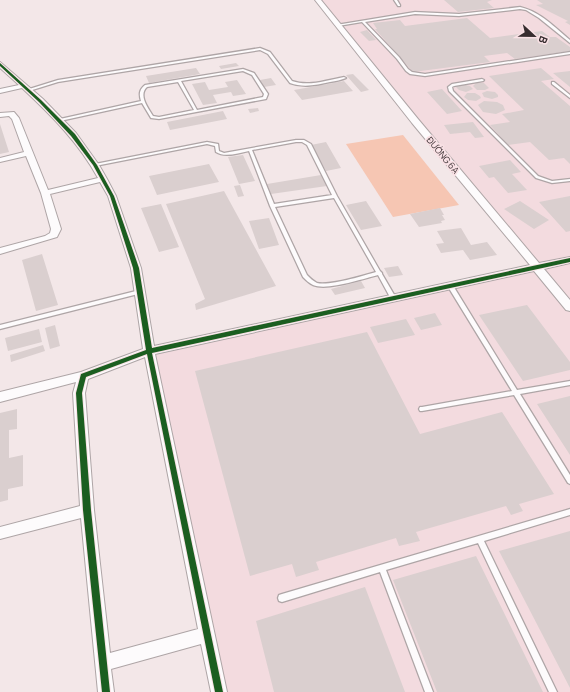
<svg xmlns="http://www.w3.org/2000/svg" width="570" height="692" font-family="Manrope,sans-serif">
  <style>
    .built { fill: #f3dbdf }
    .green { fill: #f6c6b3 }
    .building { fill: #dacfcf }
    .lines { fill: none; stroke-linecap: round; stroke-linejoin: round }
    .lane-casing { stroke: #aea5a6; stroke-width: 2.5 }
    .street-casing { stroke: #aea5a6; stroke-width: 2 }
    .lane { fill: #fdfbfc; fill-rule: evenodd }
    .street { fill: #fdfbfc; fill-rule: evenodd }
    .cycleway-casing { stroke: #f9e1e5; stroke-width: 2 }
    .cycleway { fill: #1b5e20; fill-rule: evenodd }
    .labels { text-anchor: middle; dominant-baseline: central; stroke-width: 3.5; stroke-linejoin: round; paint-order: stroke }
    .far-street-label { font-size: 9px; fill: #372d2f; stroke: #f9e1e5 }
  </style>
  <rect width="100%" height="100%" fill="#f3e7e8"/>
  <path class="built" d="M320 0H570V692H227L155 354 535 270 421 124Z"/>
  <path class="green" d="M403 135 459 205 393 217 346 144Z"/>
  <path class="building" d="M444 0H492L487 2 494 8 458 12Z
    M537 0H570V25L565 22 568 21 536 5 543 4Z
    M467 18 490 38 542 31 550 37H556L570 47V51L515 59 507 53 484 56 490 62 413 72 375 29H377L373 23 400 20 405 26Z
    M367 30 376 40 369 41 360 32Z
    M236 63 239 66 221 69 219 66Z
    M196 68 200 74 149 83 146 76Z
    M541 68 554 79 541 81 570 106V164L564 158 549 160 530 142 508 145 490 125 510 122 502 114 524 110 489 76Z
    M570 71V87L553 73Z
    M353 74 369 90 361 92 346 75Z
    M271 78 276 85 264 87 260 80Z
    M237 80 246 94 233 96 231 92 213 95 217 103 203 105 192 84 205 82 209 90 228 87 225 82Z
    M344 81 353 91 302 100 294 90Z
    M476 83H484L489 88 485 90H477L473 86Z
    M462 84 470 86 473 89 466 92 459 90 456 87Z
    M442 89 462 111 447 114 427 92Z
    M487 91 495 92 498 95V97L492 99 484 97 482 93Z
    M467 93H475L480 96 481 98 476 101 468 100 464 97Z
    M484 101 497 102 503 105 505 110 496 114 483 112 478 105Z
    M258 108 259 111 250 113 248 109Z
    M223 111 227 119 170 130 167 122Z
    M473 122 484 137 475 138 470 132 450 134 444 125Z
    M0 124 9 152 0 154Z
    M326 142 341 168 326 171 311 145Z
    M243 155 255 181 239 184 228 157Z
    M510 160 521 172 512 174 527 190 508 193 494 177 489 178 479 166Z
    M209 164 219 182 157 195 149 176Z
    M321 175 327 186 271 194 267 184Z
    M240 185 244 196 238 197 234 186Z
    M224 191 276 286 196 310 195 304 205 299 166 204Z
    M570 196V231L566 232 539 202Z
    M366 201 382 226 361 230 346 205Z
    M520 201 549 220 534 229 504 209Z
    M161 204 179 247 159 252 141 208Z
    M440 208 444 215H442L445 220 441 221 442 223 419 227 410 214Z
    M269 218 279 245 259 249 249 221Z
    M461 228 471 245 487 242 497 255 470 260 463 250 441 253 436 244 444 243 437 231Z
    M42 254 58 305 36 311 22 260Z
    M398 266 403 275 389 277 384 268Z
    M361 281 365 288 335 295 331 289Z
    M527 305 570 362V370L523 381 479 315Z
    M435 313 442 325 421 330 414 318Z
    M406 319 415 335 378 343 370 327Z
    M55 325 60 346 50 349 45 328Z
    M39 329 42 342 8 351 5 338Z
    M367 332 420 434 502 412 554 494 519 504 523 511 511 515 506 506 416 532 420 541 399 546 396 538 316 562 319 570 296 577 292 564 250 576 195 371Z
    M43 345 45 351 11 362 10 355Z
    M570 396V455L537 404Z
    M17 409V429L9 430V458L23 455V486L8 489V500L0 502V413Z
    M570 531V688L499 551Z
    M476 556 543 692H437L393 580Z
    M365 587 405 692H274L256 621Z"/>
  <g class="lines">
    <g class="lane-casing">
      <path id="lane" d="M394 0H397L400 5V6H398Z
        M520 7C541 12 554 27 570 40V43L539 18 526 10 520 9 459 16 415 14 365 22 399 57 408 69 412 72 425 74 570 52V54L425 76 410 74 406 71 397 59 362 22 338 26 336 25 415 12 459 14Z
        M260 48 270 52 292 81C309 87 327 80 344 77L346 78C341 80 336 81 330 82 317 85 303 88 290 83L268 54 260 50 58 82 29 91 26 90 58 80Z
        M243 69 254 73 268 94 266 99 159 119 151 118 142 103 60 121 58 120 60 119 141 101C139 94 139 90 145 85ZM243 71 252 75 264 94 263 97 197 110 181 81ZM178 82 194 110 159 117 153 116C148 108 138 95 147 87Z
        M482 79 484 80 483 81 454 86 452 87 453 91 538 176 552 181 570 179V181L552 183 536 178 449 91 448 87 452 84Z
        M552 82H554L570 95V98L552 84Z
        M296 140H304L311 144 337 196 380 271 382 273V274L396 298 395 299H391L378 275C362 279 327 291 313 285 309 283 306 280 303 277L270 206 249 151C238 153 225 158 216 152L215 146 207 144 95 166 93 165 95 164 207 142 218 144 219 151 224 153ZM296 142H302L307 145 332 195 274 204 252 150ZM334 198 376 272C362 276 330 286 317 283 313 281 310 278 307 275L275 207Z
        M450 283 452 284 517 390 570 381V385L520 394 570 475V484L568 483 514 395 422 411H420L419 409 420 407H422L512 391 447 285Z
        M140 290 143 292 142 293 0 329V325Z
        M570 509V515L484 541 557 692H549L478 543 386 570 433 692H425L380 572 282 602 279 601 278 598 279 595 282 594Z"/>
    </g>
    <g class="street-casing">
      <path id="street" d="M315 0H321L418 119 539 263 570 257V263L544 269 570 300V311L566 310 534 271 155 354 227 692H211L201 644 111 669 114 692H98L81 518 0 539V527L80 506 73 393 76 382 0 402V392L81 372 143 349 131 268 108 196 100 182 50 194 61 229 57 237 0 254V248L45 236 50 233 51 229 41 193 26 156 0 162V158L24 152 12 119 9 116 0 117V113L14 112 19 118 48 190 98 178C79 143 51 115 22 88L0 93V89L19 85 0 68V62L43 99 76 133 99 165 107 179 116 196 141 268 154 346 530 265 412 123ZM145 357 198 629 110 653 94 510 85 393 88 379Z"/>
    </g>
    <use href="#lane" class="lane"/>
    <use href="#street" class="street"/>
    <g class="cycleway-casing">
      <path id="cycleway" d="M0 63 41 100 75 134 97 165 114 196 139 268 152 348 570 258V262L152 353 223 692H215L147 354 86 377 82 393 91 510 110 692H102L83 510 76 393 81 374 146 350 133 268 110 196 93 165 71 136 39 102 0 66Z"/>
    </g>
    <use href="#cycleway" class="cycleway"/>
  </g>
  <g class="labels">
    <g class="far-street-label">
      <text transform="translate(443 155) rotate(50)">ĐƯỜNG 6A</text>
    </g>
  </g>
  <g transform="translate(534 36) rotate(112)" stroke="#f9e1e5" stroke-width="3" paint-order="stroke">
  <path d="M0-3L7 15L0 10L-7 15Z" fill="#372d2f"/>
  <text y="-6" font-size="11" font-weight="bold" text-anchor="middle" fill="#372d2f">B</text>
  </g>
</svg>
